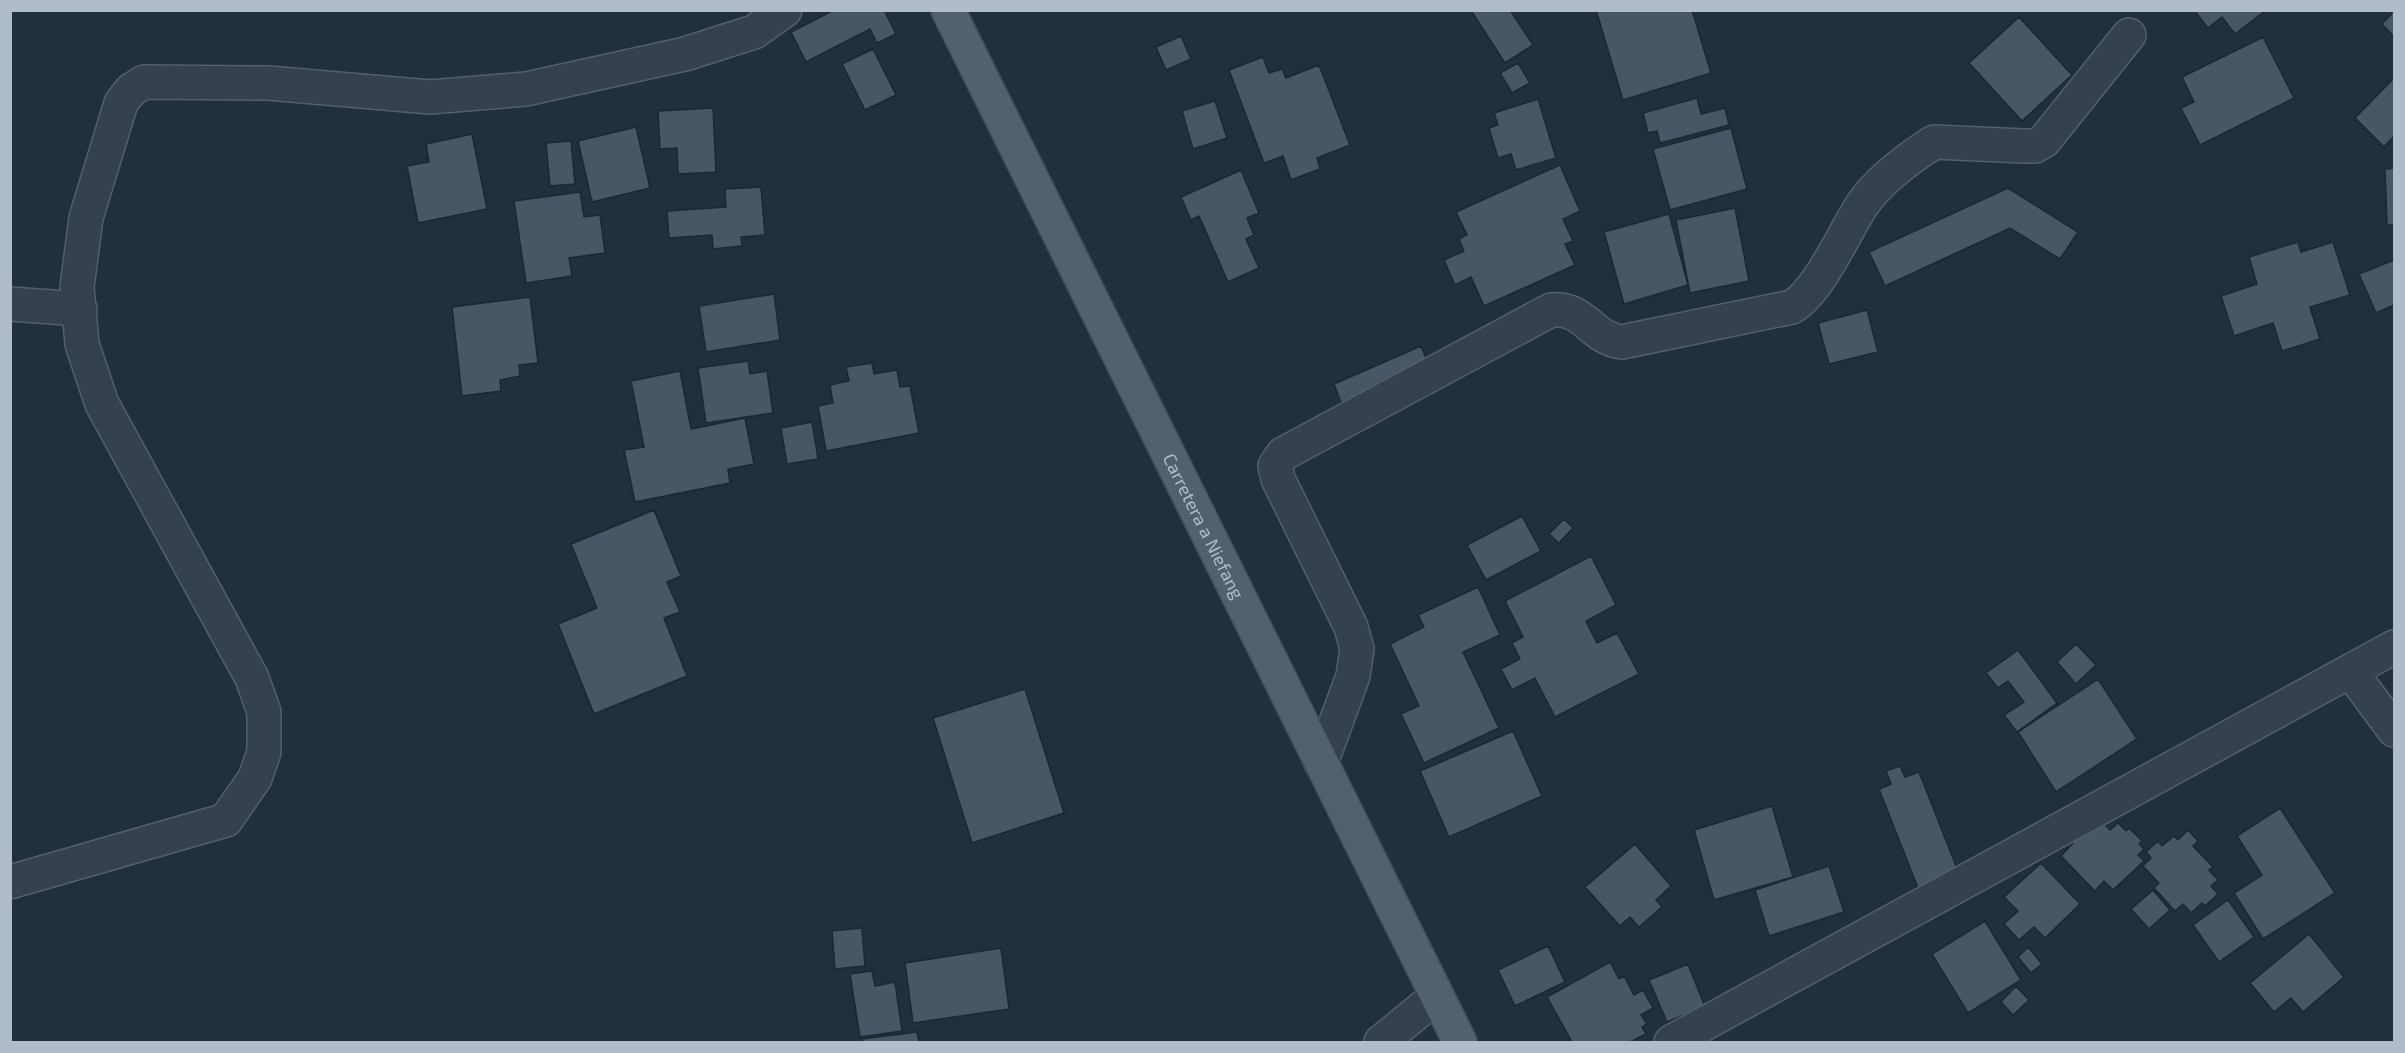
<svg xmlns="http://www.w3.org/2000/svg" width="2405" height="1053" font-family="'Exo 2',sans-serif">
  <style>
    .building { fill: #475766; stroke: #1c2833; stroke-width: 1.5 }
    .lines { fill: none; stroke-linecap: round; stroke-linejoin: round }
    .street-casing { stroke: #535f6b; stroke-width: 36 }
    .primary-casing { stroke: #414d59; stroke-width: 36 }
    .street { stroke: #35414d; stroke-width: 33 }
    .primary { stroke: #53616d; stroke-width: 33 }
    .labels { text-anchor: middle; dominant-baseline: central; stroke-width: 4.5; stroke-linejoin: round; paint-order: stroke }
    .street-label { font-size: 18px; fill: #b0bcc8; stroke: #1a2631 }
  </style>
  <rect width="100%" height="100%" fill="#21303d"/>
  <path class="building" d="M834 10H884L896 34 877 43 870 29 806 62 791 32Z
    M1475 10H1510L1533 45 1505 63 1472 12Z
    M1596 10H1692L1711 73 1623 100Z
    M2194 10H2266L2235 34 2222 17 2208 28Z
    M2394 11V37L2382 24Z
    M2019 17 2072 75 2022 121 1969 63Z
    M1181 36 1191 59 1166 70 1156 47Z
    M2263 37 2294 98 2200 145 2181 108 2194 102 2182 77Z
    M873 49 896 95 865 110 842 64Z
    M1263 57 1269 73 1282 69 1286 78 1319 65 1350 145 1317 158 1320 169 1291 180 1283 156 1264 163 1229 70Z
    M1518 63 1530 83 1512 93 1500 73Z
    M2394 78V136L2384 147 2355 118Z
    M1697 98 1701 114 1725 108 1729 125 1660 143 1657 131 1648 133 1643 113Z
    M1538 99 1556 158 1516 170 1511 154 1498 158 1489 128 1498 125 1494 113Z
    M1215 101 1227 138 1193 149 1182 111Z
    M713 108 716 172 678 174 677 148 660 149 658 111Z
    M636 127 650 188 592 202 578 141Z
    M1731 128 1747 189 1670 210 1653 149Z
    M472 134 487 209 418 223 407 166 429 162 426 144Z
    M571 141 575 184 550 186 546 143Z
    M1560 165 1580 211 1563 219 1573 241 1565 244 1575 265 1484 306 1471 277 1455 285 1444 260 1464 251 1459 239 1467 235 1456 212Z
    M2394 168V225H2387L2385 169Z
    M1241 170 1259 213 1247 218 1254 235 1246 239 1259 268 1228 282 1199 216 1191 220 1181 197Z
    M761 187 765 235 741 237 742 246 713 249 712 235 669 238 667 211 726 207 725 189Z
    M2008 188 2078 232 2060 259 2010 228 1885 286 1869 252Z
    M580 192 584 217 600 215 605 253 569 258 572 276 526 283 514 201Z
    M1735 208 1749 281 1690 293 1676 220Z
    M1669 214 1688 285 1624 304 1604 232Z
    M2298 242 2301 252 2333 242 2350 295 2310 307 2320 339 2282 351 2273 323 2234 336 2221 296 2257 284 2249 257Z
    M2394 260V305L2376 313 2359 274Z
    M774 294 780 340 706 352 699 306Z
    M530 297 538 363 519 365 520 376 500 380 501 391 462 396 452 307Z
    M1867 310 1878 352 1829 364 1818 323Z
    M1421 346 1429 365 1341 403 1334 384Z
    M748 361 750 374 767 371 773 413 706 423 698 368Z
    M872 363 874 374 897 370 900 387 910 386 919 433 826 451 818 406 833 403 830 385 849 381 846 367Z
    M680 371 691 429 745 418 754 464 728 469 730 483 635 502 624 450 644 447 631 381Z
    M812 422 818 459 787 464 781 428Z
    M654 510 681 576 667 582 680 612 664 618 687 676 594 714 558 624 597 608 571 544Z
    M1522 516 1541 551 1486 580 1467 545Z
    M1564 519 1573 528 1559 543 1549 534Z
    M1591 556 1616 605 1586 621 1597 643 1617 633 1639 674 1555 717 1535 678 1512 690 1501 669 1520 659 1512 643 1523 637 1505 601Z
    M1478 587 1500 635 1463 652 1499 728 1424 763 1401 714 1419 706 1390 644 1424 627 1418 615Z
    M2076 644 2096 665 2076 684 2057 662Z
    M2018 650 2057 703 2017 732 2004 715 2024 702 2008 681 1998 688 1986 673Z
    M2098 679 2137 739 2056 792 2018 732Z
    M1025 689 1064 813 972 843 933 718Z
    M1513 731 1542 796 1449 837 1420 771Z
    M1900 766 1905 777 1919 772 1958 871 1918 888 1879 789 1891 784 1886 771Z
    M1772 806 1793 877 1714 900 1694 830Z
    M2280 808 2335 893 2263 939 2234 893 2262 875 2237 836Z
    M2101 820 2110 830 2118 823 2126 831 2129 828 2142 841 2139 844 2144 849 2138 855 2144 861 2113 890 2104 881 2095 891 2061 856 2073 843 2068 837Z
    M2188 830 2198 841 2193 846 2213 867 2209 870 2218 880 2211 886 2218 894 2205 906 2202 903 2191 913 2183 904 2175 911 2154 888 2159 883 2143 866 2151 858 2146 852 2158 841 2162 846 2174 836 2178 840Z
    M1635 844 1671 886 1656 900 1662 907 1639 927 1630 917 1620 926 1585 887Z
    M2041 863 2080 904 2045 938 2034 927 2019 940 2004 924 2018 911 2004 897Z
    M1829 866 1844 912 1769 936 1755 890Z
    M2153 890 2170 910 2149 929 2131 909Z
    M2228 900 2254 937 2219 962 2193 925Z
    M1985 921 2021 980 1968 1013 1932 954Z
    M862 928 865 966 835 969 832 931Z
    M2309 934 2344 977 2303 1012 2291 998 2274 1012 2250 983Z
    M1548 946 1565 982 1515 1006 1498 970Z
    M2028 947 2042 964 2031 973 2018 957Z
    M1001 948 1009 1009 913 1023 905 963Z
    M1610 962 1619 979 1624 976 1634 995 1643 990 1653 1008 1641 1015 1647 1024 1642 1027 1646 1034 1630 1042H1572L1547 997Z
    M1688 964 1705 1007 1667 1022 1649 980Z
    M872 971 875 986 895 982 902 1031 860 1037 850 974Z
    M2016 986 2029 1000 2013 1015 2001 1002Z
    M917 1032 919 1042H863L862 1039Z"/>
  <g class="lines">
    <g class="street-casing">
      <path id="street" d="M10 304 80 309
        M2351 672 2394 730
        M1321 763 1353 676 1357 649 1351 627 1278 479 1275 466 1283 454 1551 310C1586 307 1590 338 1622 342L1792 307C1819 291 1844 233 1862 205 1879 180 1909 158 1934 142L2024 146H2035L2044 141 2129 35
        M10 882 226 820 255 778 264 752V712L252 678 102 404 82 344 77 287 86 218 121 103 131 90 144 82 268 83 430 97 526 89 685 54 754 32 785 10
        M1381 1042 1437 996
        M1671 1042 2394 647"/>
    </g>
    <g class="primary-casing">
      <g id="primary">
        <path id="s1" d="M948 10 1460 1042"/>
      </g>
    </g>
    <use href="#street" class="street"/>
    <use href="#primary" class="primary"/>
  </g>
  <g class="labels">
    <g class="street-label">
      <text stroke="none"><textPath href="#s1" startOffset="576">Carretera a Niefang</textPath></text>
    </g>
  </g>
  <rect width="2405" height="1053" fill="none" stroke="#b0bcc8" stroke-width="24"/>
</svg>
